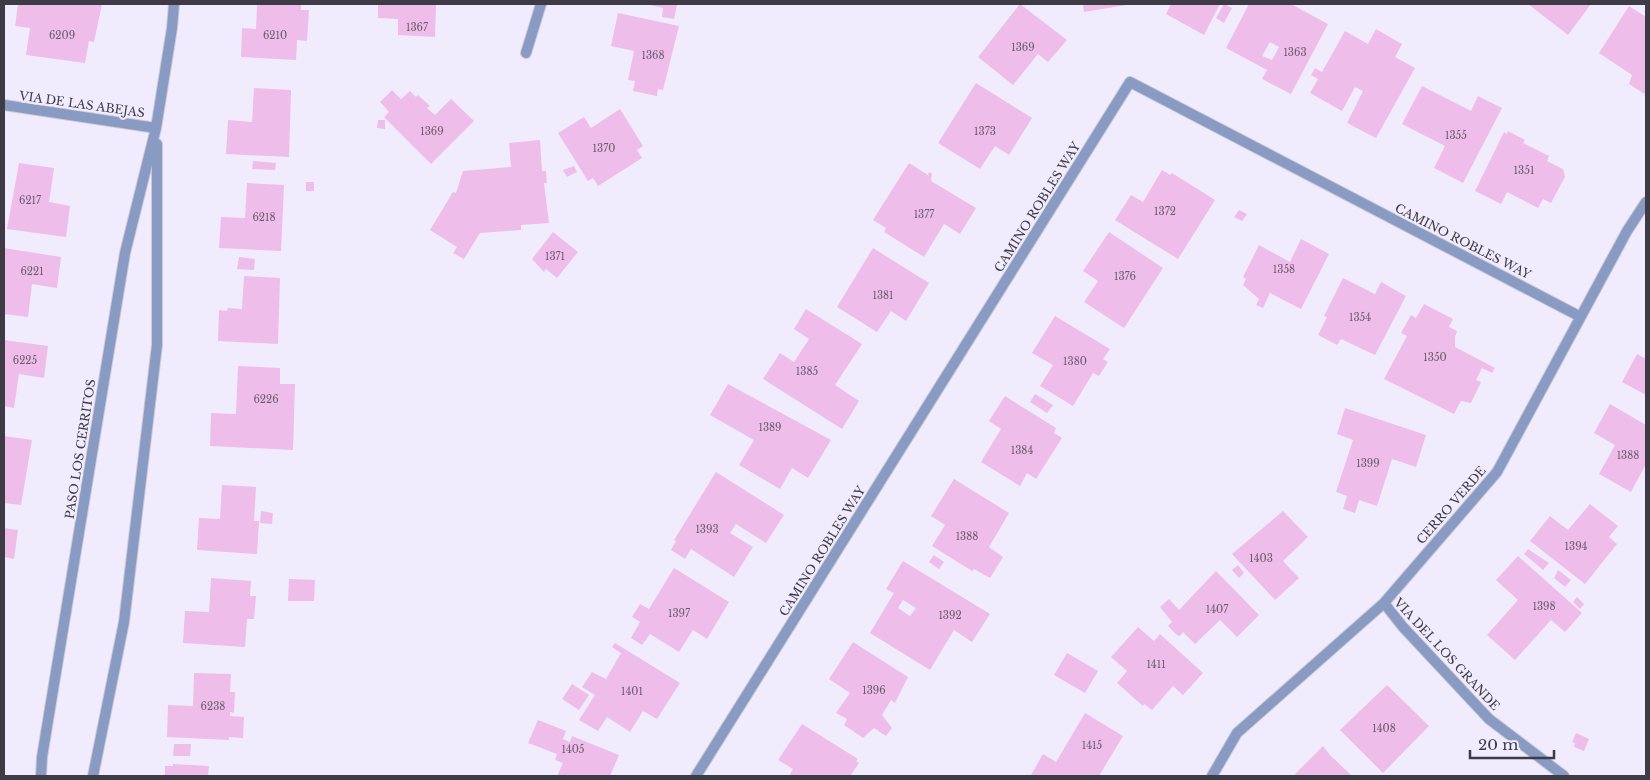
<svg xmlns="http://www.w3.org/2000/svg" width="1650" height="780" font-family="'Libre Baskerville',serif">
  <style>
    .building { fill: #eebde9; fill-rule: evenodd }
    .lines { fill: none; stroke-linecap: round; stroke-linejoin: round }
    .street-casing { stroke: #cdc9d8; stroke-width: 12 }
    .street { stroke: #899bc3; stroke-width: 10 }
    .labels { text-anchor: middle; dominant-baseline: central; stroke-width: 4.5; stroke-linejoin: round; paint-order: stroke }
    .number-label { font-size: 10px; fill: #6a5c6f }
    .street-label { font-size: 12px; fill: #3e3b46; stroke: #f1ecfd }
  </style>
  <rect width="100%" height="100%" fill="#f1ecfd"/>
  <path class="building" d="M18 4H102L94 42 89 41 85 63 26 55 30 28 15 26Z
    M257 4H301V10H309L307 41 297 40 296 60 241 57 242 28 256 29Z
    M378 4H436L435 37 398 35V19L378 18Z
    M646 4H677L674 19 662 17 663 8Z
    M1020 4 1067 40 1048 62 1038 54 1013 85 978 57Z
    M1083 4H1126L1127 5 1084 12Z
    M1171 4H1220L1204 35 1166 14Z
    M1224 4 1232 8 1224 23 1216 18Z
    M1249 4H1291L1328 24 1291 94 1262 79 1267 70 1226 48ZM1270 42 1279 47 1272 60 1262 56Z
    M1528 4H1591L1568 35Z
    M1629 6 1646 17V95L1629 84 1632 75 1599 53Z
    M618 13 679 26 663 90 658 89 657 96 633 91 635 81 628 80 634 51 611 46Z
    M1376 29 1402 44 1395 57 1415 68 1376 138 1347 123 1363 91 1355 87 1342 111 1310 93 1318 79 1311 75 1315 68 1322 72 1345 31 1368 44Z
    M976 83 1032 118 1009 155 995 146 980 169 938 143Z
    M1422 86 1471 111 1478 96 1502 108 1463 183 1434 168 1445 146 1402 124Z
    M254 88 291 90 289 157 226 154 228 120 252 122Z
    M392 90 401 99 410 91 416 97 418 95 430 106 427 108 435 115 451 99 474 121 431 164 384 117 389 112 380 102Z
    M620 109 643 146 637 150 642 158 598 186 593 178 588 181 558 133 584 117 591 128Z
    M378 120H385V129L377 128Z
    M1508 131 1525 140 1523 143 1549 156 1547 161 1563 169 1565 177 1551 203 1543 199 1538 208 1507 192 1501 204 1475 191 1504 132 1507 134Z
    M540 140 542 171H546L547 183H544L549 223 521 225V230L480 233 464 259 453 253 457 247 430 230 453 192 456 193 463 171 511 167 509 143Z
    M253 161 276 163 275 170 252 169Z
    M19 163 54 168 49 202 70 206 66 237 7 229Z
    M909 163 928 175 929 172 932 174 931 181 976 208 960 234 944 224 924 257 884 232 886 228 873 220Z
    M574 166 577 172 567 177 563 170Z
    M1162 170 1170 175 1172 173 1215 200 1178 259 1115 220 1131 195 1143 202Z
    M306 182H314V191H306Z
    M247 183 284 185 281 251 219 248 221 217 245 218Z
    M1239 210 1247 214 1242 221 1234 217Z
    M553 232 578 252 557 278 546 269 544 272 532 259Z
    M1109 232 1163 268 1124 328 1084 302 1098 281 1083 271Z
    M1301 239 1329 254 1301 309 1270 293 1263 308 1256 305 1259 299 1243 285 1246 279 1243 277 1259 245 1290 262Z
    M4 248 61 257 57 288 32 284 28 317 4 314Z
    M873 248 929 283 906 321 891 311 877 332 837 307Z
    M239 257 255 259 254 270 237 269Z
    M244 276 280 278 278 344 218 341 219 310 227 311 228 308 242 309Z
    M1343 278 1375 294 1381 282 1406 296 1375 355 1341 339 1337 345 1318 335 1327 317 1324 316Z
    M1424 304 1453 319 1449 327 1457 331 1455 337V347L1495 368 1492 373 1482 368 1476 380 1481 382 1471 403 1461 401 1454 414 1384 379 1407 336 1401 333 1411 315 1416 318Z
    M806 309 862 344 835 385 859 401 842 429 763 379 780 353 794 362 809 339 794 329Z
    M1055 316 1110 349 1103 359 1108 362 1099 376 1093 373 1073 406 1040 386 1053 365 1032 353Z
    M4 340 48 346 44 378 19 374 14 408 4 406Z
    M1637 354 1646 359V395L1622 382Z
    M238 366 280 368V384H295L293 450 210 446 211 413 236 414Z
    M728 384 831 440 808 478 792 468 780 489 739 465 754 440 710 415Z
    M1035 394 1053 405 1047 413 1030 402Z
    M1005 396 1056 428 1054 433 1062 438 1036 479 1027 473 1020 486 981 462 1001 429 989 421Z
    M1610 404 1646 425V464L1631 492 1599 474 1615 445 1594 433Z
    M1345 408 1426 435 1416 467 1392 459 1377 506 1359 500 1355 513 1343 509 1347 496 1336 492 1353 440 1337 434Z
    M4 436 32 440 21 505 4 503Z
    M716 472 784 515 766 543 736 524 730 533 753 547 734 577 691 549 685 559 671 550 676 541 674 540Z
    M954 479 1009 513 989 547 1003 557 990 578 974 569 972 571 932 546 945 525 931 516Z
    M222 485 256 487 254 521H259L257 554 197 550 199 518 220 519Z
    M1590 504 1618 526 1609 537 1617 544 1585 584 1530 541 1550 516 1568 530Z
    M261 511 273 513 272 524 260 523Z
    M1283 511 1308 537 1283 561 1299 578 1275 600 1232 554Z
    M4 528 18 530 14 559 4 557Z
    M1528 549 1549 563 1543 570 1524 554Z
    M934 555 944 562 939 569 929 562Z
    M1518 556 1582 613 1565 632 1551 620 1515 660 1487 635 1518 600 1496 580Z
    M903 561 990 614 972 642 954 630 930 670 870 633 894 593 886 589ZM903 600 916 608 910 616 898 608Z
    M1238 565 1244 573 1239 578 1232 570Z
    M674 568 729 602 707 639 693 630 679 652 650 634 642 645 631 638 640 622 632 617 640 604 649 609Z
    M1558 570 1571 580 1565 587 1554 578Z
    M1216 571 1259 615 1237 637 1220 620 1195 644 1183 632 1180 636 1177 635 1168 626 1172 622 1160 607 1169 599 1179 610Z
    M211 578 251 581 250 596H256L254 619H247L245 647 183 643 185 611 209 612Z
    M289 579 315 580 314 601H288Z
    M1577 597 1584 604 1580 609 1573 602Z
    M1138 627 1154 641 1160 634 1203 673 1183 695 1173 686 1152 710 1144 704 1143 706 1117 683 1127 671 1111 657Z
    M853 642 908 677 895 703 891 700 882 715 892 728 886 736 874 728 863 738 844 725 847 719 836 713 850 693 829 679Z
    M615 643 680 683 657 719 643 711 630 732 607 717 598 731 579 720 595 695 582 687 592 672 606 679 621 653 612 647Z
    M1067 653 1098 671 1085 693 1054 675Z
    M194 673 231 674 230 692H235L234 713 230 712V716L244 717 243 738 229 737V740L167 737 168 705 193 706Z
    M572 684 589 695 579 710 562 699Z
    M1387 685 1429 726 1383 773 1340 730Z
    M1085 713 1123 736 1099 776 1031 775 1043 754 1056 762Z
    M538 720 566 731 563 739 570 742 572 736 619 755 610 776H557L563 763 555 760 557 754 528 743Z
    M802 724 858 759 856 761 859 763 850 776H789L793 769 778 760Z
    M1576 733 1589 739 1584 751 1574 747 1575 743 1572 742Z
    M174 744H191L190 756H173Z
    M1323 746 1330 755 1352 776H1297L1295 774Z
    M173 764 209 766 208 776H165V766H173Z"/>
  <g class="lines">
    <g class="street-casing">
      <path id="street" d="M526 53 541 4
        M4 105 156 128
        M1384 603 1403 627 1489 719 1564 776
        M41 776 42 757 125 253 156 128 172 28 174 4
        M93 776 124 622 157 345V144
        M696 776 1130 82 1579 316
        M1212 776 1237 733 1384 603 1497 472 1627 231 1646 202"/>
    </g>
    <use href="#street" class="street"/>
  </g>
  <g class="labels">
    <g class="number-label">
      <text x="417" y="27">1367</text>
      <text x="62" y="35">6209</text>
      <text x="275" y="35">6210</text>
      <text x="1023" y="47">1369</text>
      <text x="1295" y="52">1363</text>
      <text x="653" y="55">1368</text>
      <text x="432" y="131">1369</text>
      <text x="985" y="131">1373</text>
      <text x="1456" y="135">1355</text>
      <text x="604" y="148">1370</text>
      <text x="1524" y="170">1351</text>
      <text x="30" y="200">6217</text>
      <text x="1165" y="211">1372</text>
      <text x="924" y="214">1377</text>
      <text x="264" y="217">6218</text>
      <text x="555" y="256">1371</text>
      <text x="1284" y="269">1358</text>
      <text x="32" y="271">6221</text>
      <text x="1125" y="276">1376</text>
      <text x="883" y="295">1381</text>
      <text x="1360" y="317">1354</text>
      <text x="1435" y="357">1350</text>
      <text x="25" y="360">6225</text>
      <text x="1075" y="361">1380</text>
      <text x="807" y="371">1385</text>
      <text x="266" y="399">6226</text>
      <text x="770" y="427">1389</text>
      <text x="1022" y="450">1384</text>
      <text x="1628" y="455">1388</text>
      <text x="1368" y="463">1399</text>
      <text x="707" y="529">1393</text>
      <text x="967" y="536">1388</text>
      <text x="1576" y="546">1394</text>
      <text x="1261" y="558">1403</text>
      <text x="1544" y="606">1398</text>
      <text x="1217" y="609">1407</text>
      <text x="679" y="613">1397</text>
      <text x="950" y="615">1392</text>
      <text x="1156" y="664">1411</text>
      <text x="874" y="690">1396</text>
      <text x="632" y="691">1401</text>
      <text x="213" y="706">6238</text>
      <text x="1384" y="728">1408</text>
      <text x="1092" y="745">1415</text>
      <text x="573" y="749">1405</text>
    </g>
    <g class="street-label">
      <text transform="translate(82 104) rotate(8)">VIA DE LAS ABEJAS</text>
      <text transform="translate(1037 207) rotate(-58)">CAMINO ROBLES WAY</text>
      <text transform="translate(1463 241) rotate(27)">CAMINO ROBLES WAY</text>
      <text transform="translate(80 449) rotate(-81)">PASO LOS CERRITOS</text>
      <text transform="translate(1451 505) rotate(-49)">CERRO VERDE</text>
      <text transform="translate(822 551) rotate(-58)">CAMINO ROBLES WAY</text>
      <text transform="translate(1447 654) rotate(47)">VIA DEL LOS GRANDE</text>
    </g>
  </g>
  <rect width="1650" height="780" fill="none" stroke="#3e3b46" stroke-width="10"/>
  <path d="M1470 750v8h84v-8" fill="none" stroke="#3e3b46" stroke-width="2.5"/>
  <text x="1478" y="750" font-size="15" fill="#3e3b46" stroke="#f1ecfd" stroke-width="4" paint-order="stroke">20 m</text>
</svg>
